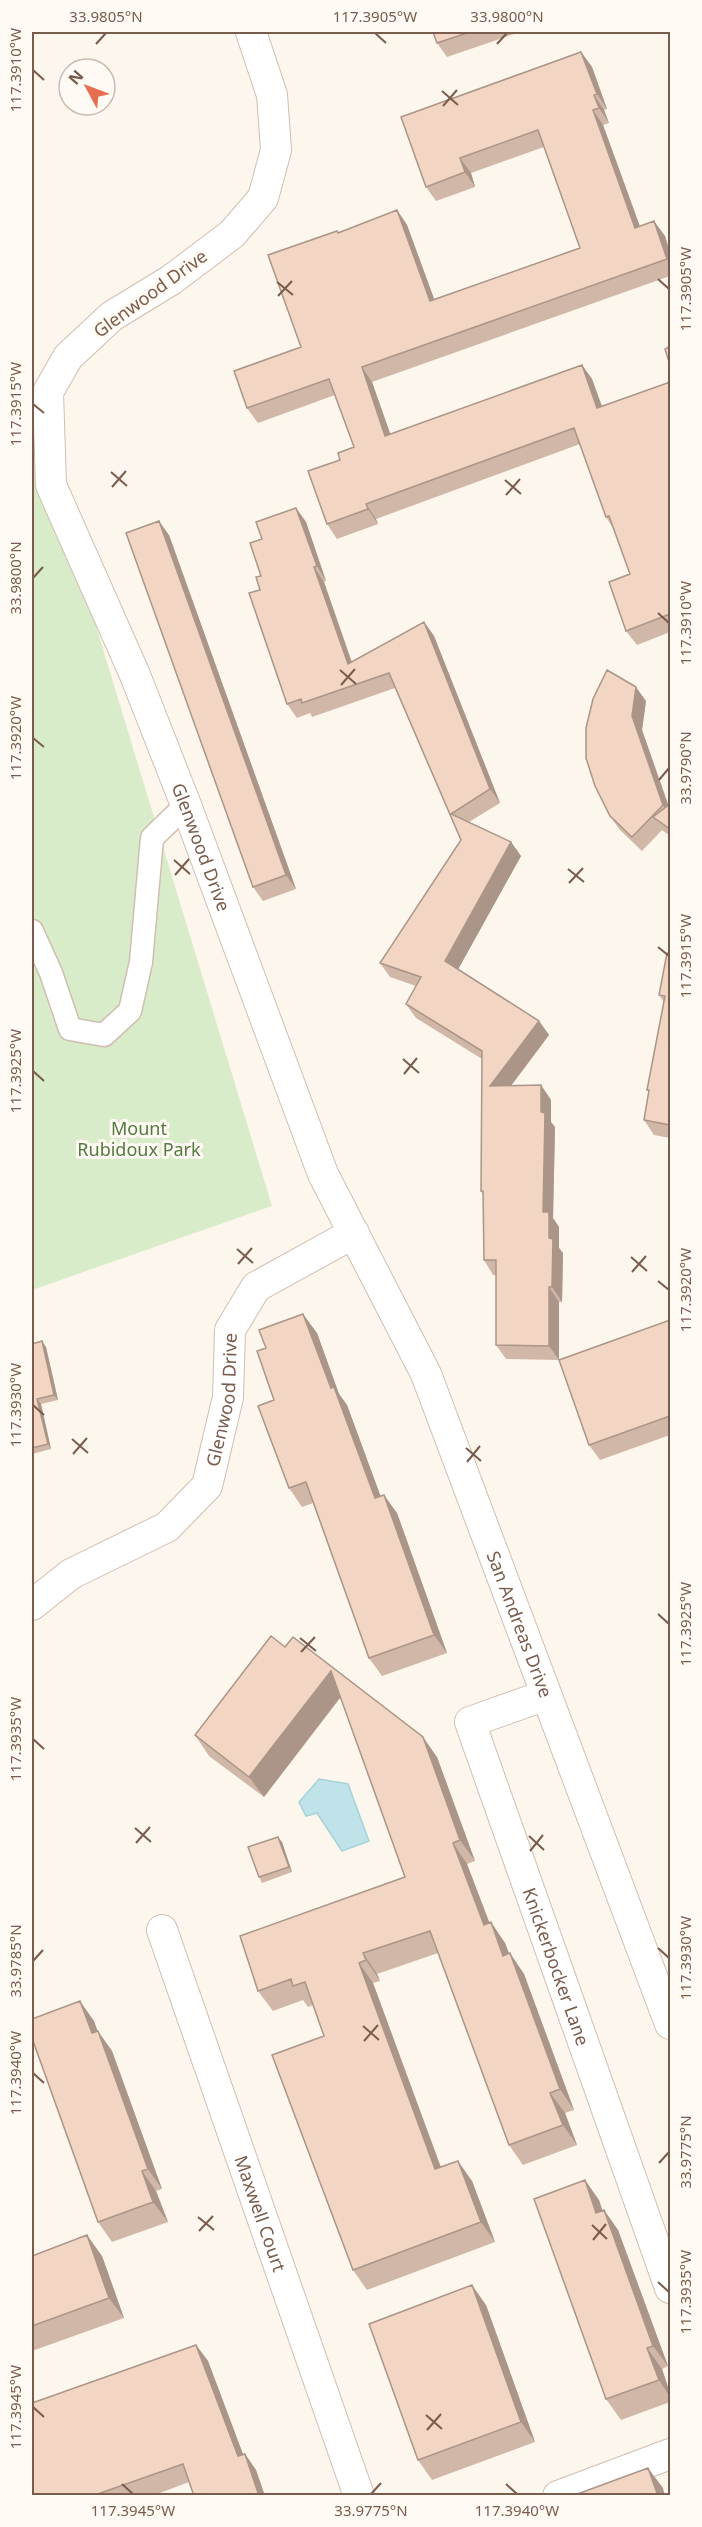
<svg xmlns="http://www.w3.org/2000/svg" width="702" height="2527" font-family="'Noto Sans',sans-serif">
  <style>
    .green { fill: #d8ecc9 }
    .water { fill: #bfe3e8; stroke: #a5d3da; stroke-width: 1.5 }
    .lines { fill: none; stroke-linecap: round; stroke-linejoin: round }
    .pedestrian-casing { stroke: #d1beb0; stroke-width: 25 }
    .minor-casing { stroke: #d1beb0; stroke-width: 32 }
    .pedestrian { stroke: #fff; stroke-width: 22 }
    .minor { stroke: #fff; stroke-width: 30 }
    .wall { fill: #d1b7a8 }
    .shaded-wall { fill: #aa9588 }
    .building { fill: #f3d5c3; stroke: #aa9588; stroke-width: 1.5 }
    .ticks { fill: none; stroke: #7a5c4d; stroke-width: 2 }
    .labels { text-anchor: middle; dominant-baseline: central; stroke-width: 6; stroke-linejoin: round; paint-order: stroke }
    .street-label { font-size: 18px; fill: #7a5c4d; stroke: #fffaf3 }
    .park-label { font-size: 18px; fill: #537a41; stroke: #fffaf3 }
    .neatline { fill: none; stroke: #7a5c4d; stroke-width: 2 }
    .ticks-label { font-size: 15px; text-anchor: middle; fill: #7a5c4d }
  </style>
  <rect width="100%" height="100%" fill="#fdf6ec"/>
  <path class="green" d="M32 415 272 1206 32 1290Z"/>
  <path class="water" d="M319 1779 348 1784 369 1841 342 1851 317 1813 306 1816 299 1802Z"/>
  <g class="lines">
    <g class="pedestrian-casing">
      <path id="pedestrian" d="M32 931 51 973 70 1029 104 1035 130 1011 141 962 152 838 186 805"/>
    </g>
    <g class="minor-casing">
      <g id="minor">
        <path id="s1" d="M251 32 272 95 276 150 263 198 232 234 171 280 112 316 68 357 48 392 51 485 135 675 186 805 323 1174 426 1374 670 2024"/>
        <path id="s2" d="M32 1605 71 1574 167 1527 207 1486 228 1397 230 1330 256 1287 354 1233"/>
        <path id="s3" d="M546 1695 470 1722 670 2288"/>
        <path id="s4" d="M162 1930 359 2496"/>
        <path d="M558 2496 670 2454"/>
      </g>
    </g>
    <use href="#pedestrian" class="pedestrian"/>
    <use href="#minor" class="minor"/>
  </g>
  <path class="wall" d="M433 32H520L447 57 437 43Z
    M581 52 592 67 607 109 604 110 609 123 603 125 640 227 665 236 670 253V276L372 382 390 434 582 365 592 379 602 407 670 382V632L637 645 626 631 630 574 613 528 606 517 580 444 376 519 378 524 337 539 327 524 340 460 354 447 335 395 258 423 247 408 301 347 338 233 397 210 407 225 434 299 580 248 544 147 471 173 475 187 436 201 426 187Z
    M296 508 306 522 326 581 324 582 352 662 424 622 434 636 500 803 469 822 511 842 521 856 458 969 539 1021 549 1035 511 1086 541 1085 551 1100V1122L555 1127 553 1218 559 1227V1248L563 1253 562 1302H559V1360L506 1359 496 1345V1275H493L484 1260 483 1195 481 1191 482 1059 416 1018 406 1004 416 986 390 977 380 963 461 840 395 688 312 717 310 713 297 718 287 704 260 590 262 539Z
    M169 535 296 889 263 901 253 887Z
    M646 701 642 730 669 806 670 804V836L662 830 642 851 620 830 610 816Z
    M670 953V1138L654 1135 644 1120 649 1093 647 1090 664 1002 659 995Z
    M670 1320V1435L600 1460 589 1445Z
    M317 1333 339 1394 347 1405 380 1496 397 1513 447 1653 382 1676 369 1658 313 1503 302 1507 289 1488 274 1400Z
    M32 1344 46 1347 58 1400 41 1404 51 1449 32 1454Z
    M285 1647 437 1757 475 1861 467 1864 489 1923 505 1943 509 1954 524 1974 574 2110 565 2113 577 2145 523 2165 509 2145 438 1953 377 1974 380 1981 373 1983 441 2167 472 2181 495 2242 367 2290 353 2270 324 2036 313 2005 308 2007 303 2000 273 2011 258 1991 405 1877 341 1697 264 1797 209 1756 195 1735Z
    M282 1842 292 1872 262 1883 259 1877Z
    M94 2021 97 2031 112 2051 162 2189 156 2191 168 2222 112 2242 98 2222Z
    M599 2200 602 2211 604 2210 618 2230 668 2366 662 2369 670 2393V2402L621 2420 606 2399Z
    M32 2256H102L124 2318 32 2351Z
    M486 2305 535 2442 432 2480 418 2460Z
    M196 2345 208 2361 243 2454H245L256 2470 265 2496H194L189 2482 152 2496H32Z"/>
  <path class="shaded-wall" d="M581 52 592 67 607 109 597 94Z
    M594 95 604 110 609 123 599 108Z
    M593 110 603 125 646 243 635 228Z
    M460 158 471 173 475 187 465 172Z
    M397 210 407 225 440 315 430 301Z
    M654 221 665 236 670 253V263L667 259Z
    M582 365 592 379 608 423 597 408Z
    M362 367 372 382 396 450 385 436Z
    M366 504 376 519 378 524 368 509Z
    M296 508 306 522 326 581 317 566Z
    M159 521 169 535 296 889 286 875Z
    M314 567 324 582 357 678 348 664Z
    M424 622 434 636 500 803 490 789Z
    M636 687 646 701 642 730 670 811V815L663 805 632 716Z
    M511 842 521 856 455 975 445 961Z
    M539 1021 549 1035 500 1100 490 1086Z
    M541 1085 551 1100V1122L555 1127 553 1218 559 1227V1248L563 1253 562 1302 552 1287 549 1238 543 1212Z
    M549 1287 559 1302V1360L549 1346Z
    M303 1314 317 1333 339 1394 347 1405 388 1516 375 1498 331 1388Z
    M42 1341 46 1347 58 1400 54 1395Z
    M37 1399 41 1404 51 1449 48 1444Z
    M384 1495 397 1513 447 1653 434 1635Z
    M331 1671 345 1691 264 1797 249 1777Z
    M423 1737 437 1757 475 1861 460 1840Z
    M278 1837 282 1842 292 1872 289 1867Z
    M453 1843 467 1864 498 1945 484 1925Z
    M491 1922 505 1943 518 1976 503 1956Z
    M363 1953 377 1974 380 1981 366 1960Z
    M510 1953 524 1974 574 2110 560 2089Z
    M359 1963 373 1983 449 2190 435 2169Z
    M80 2001 94 2021 106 2054 92 2033Z
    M98 2031 112 2051 162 2189 148 2169Z
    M550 2093 565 2113 577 2145 563 2125Z
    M458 2161 472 2181 495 2242 481 2222Z
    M142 2171 156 2191 168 2222 153 2202Z
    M585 2180 599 2200 610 2233 596 2213Z
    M604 2210 618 2230 668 2366 653 2346Z
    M87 2235 102 2256 124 2318 109 2298Z
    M472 2285 486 2305 535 2442 521 2422Z
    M196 2345 208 2361 250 2473 238 2456Z
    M647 2348 662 2369 670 2393V2397L659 2380Z
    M245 2454 256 2470 265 2496H259Z
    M648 2468 663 2488 665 2496H658Z"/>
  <path class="building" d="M433 32H470L437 43Z
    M581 52 597 94 594 95 599 108 593 110 635 228 654 221 667 259 362 367 385 436 582 365 597 408 670 382V614L626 631 609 582 630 574 609 516 606 517 574 428 366 504 368 509 327 524 308 471 340 460 338 453 354 447 329 379 247 408 234 371 301 347 268 255 337 231 338 233 397 210 430 301 580 248 538 130 460 158 465 172 426 187 401 117Z
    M670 346V365L665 349Z
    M296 508 317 566 314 567 348 664 424 622 490 789 451 814 511 842 445 961 539 1021 490 1086 541 1085V1112L545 1113 543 1212H549V1238L553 1239 552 1287H549V1346L496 1345V1260H484L483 1191H481L482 1051 406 1004 421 977 380 963 461 840 389 673 302 703 301 699 287 704 249 593 260 590 256 577 261 576 250 543 262 539 256 522Z
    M159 521 286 875 253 887 126 533Z
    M607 670 636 687 632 716 663 805 632 837 610 816 595 786 586 758V728L593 699Z
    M670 804V829L653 817Z
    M667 953H670V1125L644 1120 649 1090H647L665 996 659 995Z
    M303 1314 331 1388 334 1387 375 1498 384 1495 434 1635 369 1658 306 1482 289 1488 258 1406 274 1400 257 1351 266 1348 259 1330Z
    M670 1320V1416L589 1445 559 1360Z
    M42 1341 54 1395 37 1399 48 1444 32 1448V1344Z
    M271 1636 285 1647 293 1637 423 1737 460 1840 453 1843 484 1925 491 1922 503 1956 510 1953 560 2089 550 2093 563 2125 509 2145 430 1931 363 1953 366 1960 359 1963 435 2169 458 2161 481 2222 353 2270 272 2055 324 2036 305 1982 293 1986 291 1979 258 1991 240 1936 405 1877 331 1671 249 1777 195 1735Z
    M278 1837 289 1867 259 1877 248 1847Z
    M80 2001 92 2033 98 2031 148 2169 142 2171 153 2202 98 2222 32 2038V2019Z
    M585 2180 596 2213 604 2210 653 2346 647 2348 659 2380 606 2399 534 2199Z
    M87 2235 109 2298 32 2326V2256Z
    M472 2285 521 2422 418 2460 369 2324Z
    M196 2345 238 2456 245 2454 259 2496H194L183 2464 92 2496H32V2403Z
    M648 2468 658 2496H572Z"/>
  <path class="ticks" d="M375 33 386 43M96 44 106 33M497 44 507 33M33 70 44 80M442 91 458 105M443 106 457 90M658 279 669 289M277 282 293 295M278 296 292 281M33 404 44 413M111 472 127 486M505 480 521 494M112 487 126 471M506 495 520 479M33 578 43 567M658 613 669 623M340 670 356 684M341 685 355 669M33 738 44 747M659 780 669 768M174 860 190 874M568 869 584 882M175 875 189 859M569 883 583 868M658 947 669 956M403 1059 419 1073M33 1071 44 1081M404 1074 417 1058M237 1249 253 1263M631 1257 647 1271M238 1264 252 1248M632 1272 646 1256M658 1281 669 1290M33 1405 44 1415M72 1439 88 1453M466 1448 481 1461M73 1454 87 1438M467 1462 480 1446M658 1614 669 1624M300 1638 316 1651M301 1652 315 1637M33 1739 44 1749M135 1828 151 1842M529 1836 544 1850M136 1843 150 1827M530 1851 543 1835M658 1948 669 1958M33 1961 43 1950M363 2026 379 2040M364 2041 378 2025M33 2073 44 2083M659 2163 669 2152M198 2217 214 2230M592 2225 607 2239M199 2231 213 2216M593 2240 606 2224M658 2282 669 2292M33 2407 44 2417M426 2415 442 2429M427 2430 441 2414M122 2484 133 2494M506 2484 517 2494M371 2494 381 2483"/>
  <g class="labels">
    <g class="street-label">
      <text transform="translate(150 293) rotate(-36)">Glenwood Drive</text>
      <text stroke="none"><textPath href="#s1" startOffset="950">Glenwood Drive</textPath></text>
      <text stroke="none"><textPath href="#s2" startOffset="302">Glenwood Drive</textPath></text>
      <text stroke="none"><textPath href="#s1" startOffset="1791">San Andreas Drive</textPath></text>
      <text stroke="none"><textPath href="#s3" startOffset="340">Knickerbocker Lane</textPath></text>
      <text stroke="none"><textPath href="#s4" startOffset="300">Maxwell Court</textPath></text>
    </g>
    <g class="park-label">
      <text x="139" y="1128">Mount<tspan x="139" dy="21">Rubidoux Park</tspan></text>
    </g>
  </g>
  <rect width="702" height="2527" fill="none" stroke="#fffaf3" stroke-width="66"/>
  <g transform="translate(87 87) rotate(311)"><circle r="28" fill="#fffaf3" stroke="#cabbb1" stroke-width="1.5"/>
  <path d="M0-4.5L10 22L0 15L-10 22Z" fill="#e76f51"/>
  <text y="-9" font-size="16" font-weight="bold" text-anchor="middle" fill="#7a5c4d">N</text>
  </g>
  <rect x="33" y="33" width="636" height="2461" class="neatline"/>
  <g class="ticks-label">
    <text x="106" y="22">33.9805°N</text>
    <text x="375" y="22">117.3905°W</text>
    <text x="507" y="22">33.9800°N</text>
    <text transform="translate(16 70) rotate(-90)" y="5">117.3910°W</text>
    <text transform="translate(686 289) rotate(-90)" y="5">117.3905°W</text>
    <text transform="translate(16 404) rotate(-90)" y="5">117.3915°W</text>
    <text transform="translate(16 578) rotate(-90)" y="5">33.9800°N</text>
    <text transform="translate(686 623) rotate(-90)" y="5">117.3910°W</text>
    <text transform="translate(16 738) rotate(-90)" y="5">117.3920°W</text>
    <text transform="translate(686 768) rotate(-90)" y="5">33.9790°N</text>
    <text transform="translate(686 956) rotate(-90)" y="5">117.3915°W</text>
    <text transform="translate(16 1071) rotate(-90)" y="5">117.3925°W</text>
    <text transform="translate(686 1290) rotate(-90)" y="5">117.3920°W</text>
    <text transform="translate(16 1405) rotate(-90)" y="5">117.3930°W</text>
    <text transform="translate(686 1624) rotate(-90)" y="5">117.3925°W</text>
    <text transform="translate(16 1739) rotate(-90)" y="5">117.3935°W</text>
    <text transform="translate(686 1958) rotate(-90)" y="5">117.3930°W</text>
    <text transform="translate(16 1961) rotate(-90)" y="5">33.9785°N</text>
    <text transform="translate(16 2073) rotate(-90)" y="5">117.3940°W</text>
    <text transform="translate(686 2152) rotate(-90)" y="5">33.9775°N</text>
    <text transform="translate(686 2292) rotate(-90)" y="5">117.3935°W</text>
    <text transform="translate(16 2407) rotate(-90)" y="5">117.3945°W</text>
    <text x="133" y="2516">117.3945°W</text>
    <text x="371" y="2516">33.9775°N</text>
    <text x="517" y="2516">117.3940°W</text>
  </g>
</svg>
